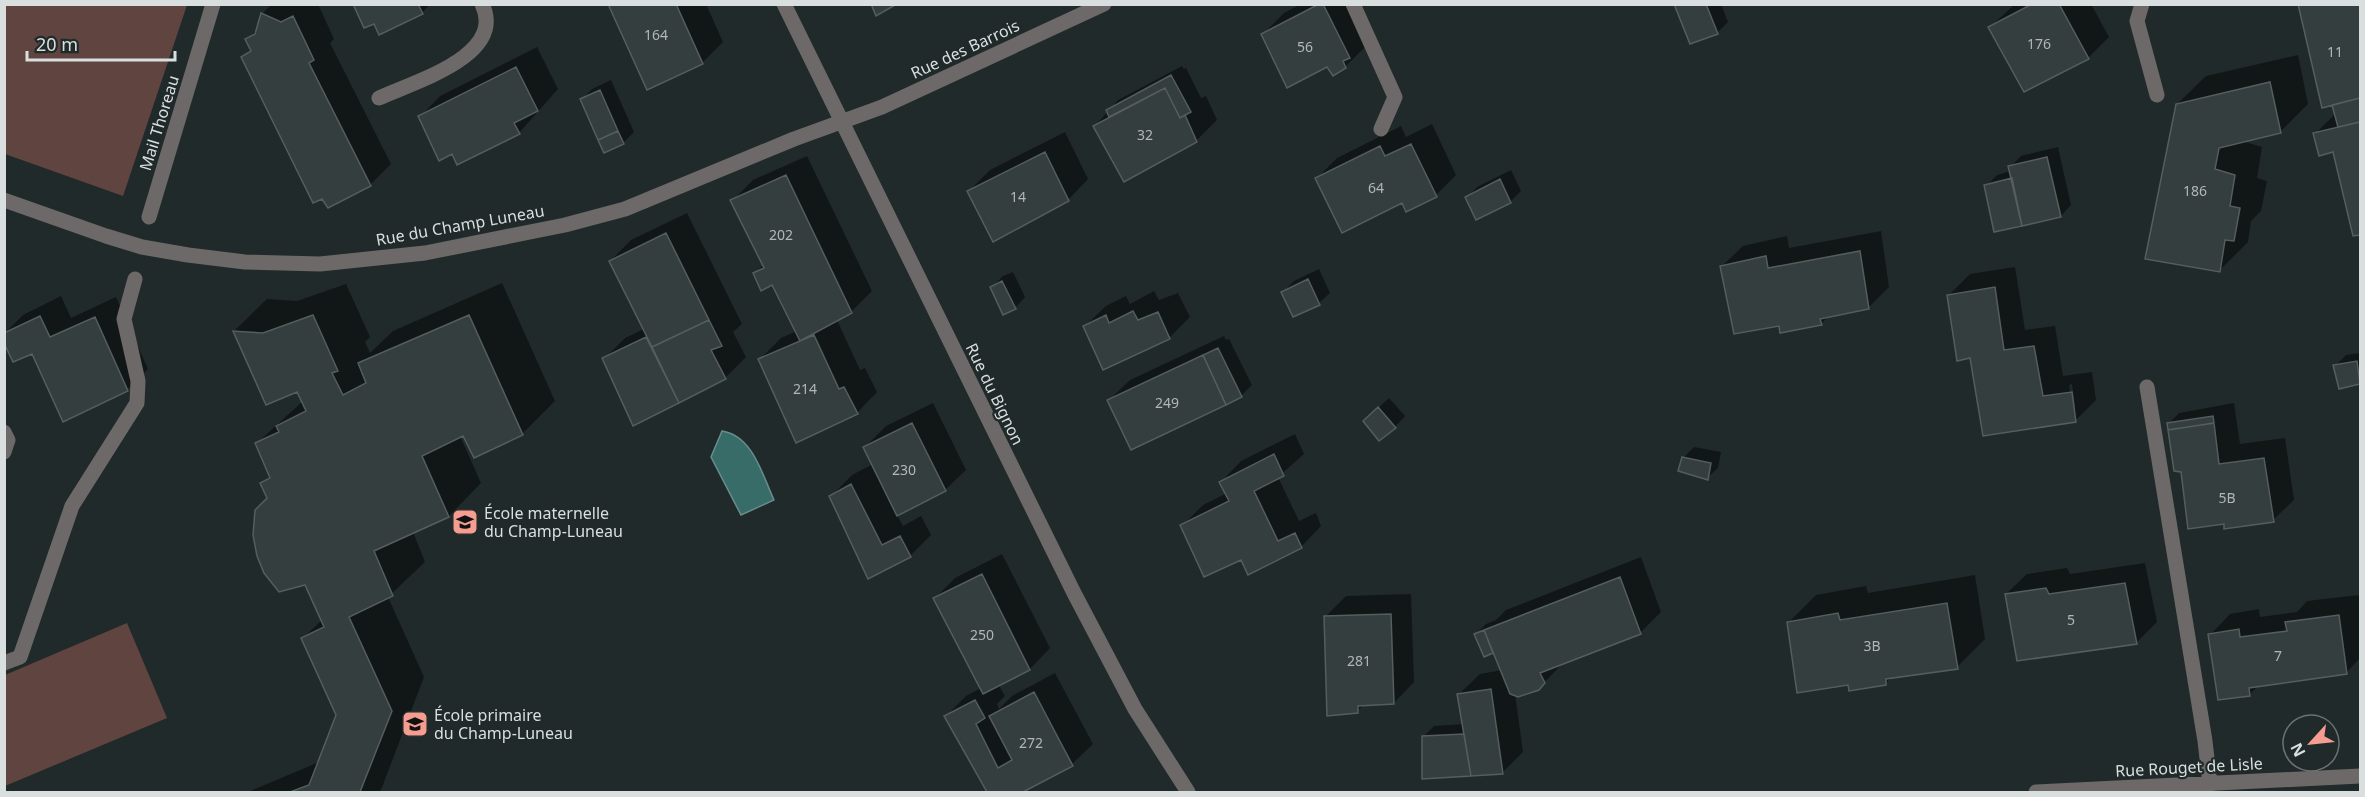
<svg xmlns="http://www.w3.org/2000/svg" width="2365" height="797" font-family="'Noto Sans',sans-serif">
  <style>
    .green { fill: #604440 }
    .water { fill: #386c69; stroke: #688e8c; stroke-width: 1.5 }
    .shadow { fill: #0007; fill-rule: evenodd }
    .building { fill: #353e3e; stroke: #545e5d; stroke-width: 1.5 }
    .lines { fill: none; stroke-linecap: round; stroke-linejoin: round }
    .minor { stroke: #6e6969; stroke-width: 15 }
    .labels { text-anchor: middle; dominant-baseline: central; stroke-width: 4.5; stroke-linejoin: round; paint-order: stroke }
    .number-label { font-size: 14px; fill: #b0b7b7 }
    .street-label { font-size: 16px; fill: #d9dfdf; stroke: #212a2a }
    .poi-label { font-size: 16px; fill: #d9dfdf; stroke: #212a2a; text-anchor: start }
  </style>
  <rect width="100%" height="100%" fill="#212a2a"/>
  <path class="green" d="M5 4 187 5 123 196 5 154Z
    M127 623 167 718 5 786V675Z"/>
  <path class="water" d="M722 431C753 436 762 474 774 500L741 515 711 457Z"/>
  <path class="shadow" d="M272 4H318L334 39 330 43 391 164 370 185 243 57 251 49 247 40 258 28 262 14Z
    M354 4H430L422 13 374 22Z
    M610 4H706L723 42 702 63Z
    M1301 4H1354L1366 46 1345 67 1328 66 1263 34 1284 13Z
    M1676 4H1721L1728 22 1717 33Z
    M2015 4H2091L2109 37 2088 58 1990 27Z
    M2300 4H2360V233L2354 235 2334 150 2315 134 2336 113Z
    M537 47 558 89 519 133 453 152 420 117 440 96Z
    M2298 55 2308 104 2280 132 2242 141 2262 147 2257 178 2267 181 2261 211 2251 221 2248 242 2220 270 2177 104 2206 76Z
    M1182 66 1184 69 1186 68 1201 98 1206 96 1217 120 1196 141 1095 126 1118 100Z
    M611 80 634 132 623 143 582 99 592 89Z
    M1432 124 1456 175 1436 195 1403 201 1316 179 1337 158 1401 126 1406 137Z
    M1065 132 1088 179 1068 200 969 191 990 170Z
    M2058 147 2071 205 2061 216 1986 186 1997 175 2011 171 2010 167 2021 156Z
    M807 156 872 291 851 312 837 320 860 370 865 368 877 392 857 413 760 359 781 338 797 331 773 283 755 273 764 264 732 201 753 180Z
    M1511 170 1521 191 1510 202 1467 198 1477 187Z
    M687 213 742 324 733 332 746 357 725 378 633 424 604 359 625 338 644 329 610 261 631 240Z
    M1881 231 1889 287 1868 308 1830 315 1821 324H1781L1722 266 1743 246 1787 236 1789 248Z
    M2015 267 2025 330 2055 326 2063 376 2092 372 2096 400 2075 421 1972 356 1949 295 1970 274ZM2072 384 2075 406H2072L2069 385Z
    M1319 269 1330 293 1319 303 1283 292 1294 281Z
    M1013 272 1025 297 1015 308 992 287 1003 276Z
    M502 283 555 401 522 434 460 436 481 483 449 516 413 532 425 562 388 597 424 677 381 790 378 792H248L319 762 338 715 303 638 322 620 262 484 271 475 257 443 303 401 297 390 234 331 267 299 297 301 346 284 370 337 365 342 370 353 393 331Z
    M1154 291 1159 300 1178 293 1190 317 1169 338 1085 326 1106 306 1126 296 1130 304Z
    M61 296 71 318 116 297 148 369 127 390 33 352 4 334 23 315Z
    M1224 336 1226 340 1229 339 1252 385 1241 396 1131 448 1109 400 1130 380Z
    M2360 353V383L2340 387 2335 366 2346 355Z
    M1389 398 1405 416 1395 427 1375 411Z
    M933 403 966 470 945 490 897 515 903 526 921 516 931 535 910 556 868 577 831 496 852 475 873 464 865 447 886 426Z
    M2234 403 2240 444 2285 438 2294 500 2273 520 2225 522 2182 471 2169 423 2179 413Z
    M1295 434 1304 454 1278 477 1299 521 1316 513 1321 526 1301 547 1242 558 1182 526 1203 505 1227 493 1221 482 1241 461Z
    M1694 447 1721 452 1718 468 1707 478 1683 458Z
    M1002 554 1050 648 1030 669 998 684 1005 696 997 704 999 709 1012 696 1055 673 1093 744 1072 764 1019 792H989L946 716 966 696 981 688 935 598 955 578Z
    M1641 557 1661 612 1640 633 1564 662 1538 689 1515 694 1523 752 1502 773 1423 737 1434 726 1464 724 1459 694 1480 674 1502 670 1494 651 1485 655 1476 634 1486 624 1496 620 1506 610Z
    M2145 563 2157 622 2136 643 2006 594 2027 574 2067 568 2070 574Z
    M1975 575 1985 639 1957 667 1892 677 1885 684H1849L1788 623 1816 595 1866 586 1868 593Z
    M1411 594 1414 682 1394 703 1365 704 1357 711 1325 617 1346 596Z
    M2359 595 2360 658 2347 672 2259 685 2249 695 2210 635 2230 614 2259 609 2260 617 2297 612 2307 601Z"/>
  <path class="building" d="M353 4H418L423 14 379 35 374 24 364 28Z
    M608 4H676L703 64 647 90Z
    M871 4H897L876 16Z
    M1319 4H1323L1350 58 1343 61 1346 68 1333 76 1327 67 1287 88 1261 34Z
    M1674 4H1706L1718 34 1690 44Z
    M2032 4H2059L2089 59 2024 92 1988 27Z
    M2298 4H2360V98L2322 108Z
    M261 13 281 22 293 16 314 60 309 63 371 186 328 208 322 199 313 203 241 57 251 51 245 39 255 34Z
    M516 67 538 111 514 123 520 134 457 165 452 154 439 161 418 116Z
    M1171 75 1191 112 1180 118 1165 88 1109 117 1106 110Z
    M2270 82 2281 133 2219 148 2215 169 2235 175 2230 206 2240 208 2234 241 2225 240 2220 272 2145 259 2176 104Z
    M1165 88 1180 118 1185 115 1197 142 1124 182 1093 126Z
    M600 90 618 131 598 140 580 99Z
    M2360 98V122L2338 127 2332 105Z
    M2360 122V235L2353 236 2333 152 2319 156 2313 133Z
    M618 131 624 144 604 153 598 140Z
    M1411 144 1437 197 1406 212 1402 203 1342 233 1315 178 1380 146 1385 156Z
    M1045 152 1069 201 993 242 967 191Z
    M2047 157 2061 217 2022 226 2008 166Z
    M786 175 852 313 800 341 772 285 761 291 753 273 764 268 730 200Z
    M2012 178 2022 226 1994 232 1984 185Z
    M1500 179 1511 203 1476 220 1465 197Z
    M666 233 709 320 652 347 609 261Z
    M1860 251 1869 309 1820 319 1822 325 1780 333 1779 326 1734 334 1720 266 1766 256 1768 268Z
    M1308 279 1320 305 1293 317 1281 292Z
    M1002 281 1016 309 1003 315 990 287Z
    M1995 287 2004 350 2034 346 2043 396 2072 392 2076 422 1983 436 1970 358 1957 361 1947 295Z
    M1133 311 1138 320 1158 312 1170 339 1103 370 1083 326 1106 315 1109 323Z
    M313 315 338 371 332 373 343 395 366 383 358 363 469 315 523 435 474 458 463 436 422 456 449 517 374 551 393 596 349 617 392 711 360 792H290L309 785 336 715 301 638 324 627 305 585 279 592 264 573 257 556 253 535 255 510 267 498 260 483 270 478 255 443 279 432 276 426 306 411 297 392 266 405 233 331 263 333Z
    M40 316 50 337 95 317 128 391 63 422 32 354 13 362 4 343V333Z
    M709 320 722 346 711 350 726 379 679 403 652 347Z
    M814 335 839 389 844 387 858 414 796 443 758 359Z
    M646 337 679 403 633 426 602 358Z
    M1218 348 1242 397 1226 405 1203 355Z
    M1203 355 1226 405 1131 450 1107 400Z
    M2357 361 2360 384 2339 389 2333 365Z
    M1378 407 1396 428 1379 441 1363 421Z
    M2213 416 2214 423 2168 430 2167 423Z
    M912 423 946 491 897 516 863 447Z
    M2214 423 2219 464 2264 458 2274 522 2224 529V524L2188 529 2181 472 2174 471 2168 430Z
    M1274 454 1284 476 1254 491 1278 541 1295 533 1302 548 1248 575 1241 560 1204 577 1180 525 1229 501 1219 482Z
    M1682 457 1711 463 1708 480 1678 471Z
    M851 484 882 545 900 536 911 557 868 579 829 496Z
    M982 574 1030 670 983 694 933 598Z
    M1620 577 1641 634 1540 673 1545 683 1539 690 1518 697 1510 694 1484 630Z
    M2125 583 2137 644 2017 661 2005 594 2046 588 2049 594Z
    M1947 603 1958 669 1886 679V685L1849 691 1848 685 1797 693 1787 622 1838 613 1840 620Z
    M1391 614 1394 704 1358 706V713L1327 716 1324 616Z
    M2339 615 2347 674 2249 688 2250 696 2218 700 2208 634 2239 629 2240 637 2287 631 2285 622Z
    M1484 630 1493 653 1484 657 1474 634Z
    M1491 689 1503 774 1471 776 1457 694Z
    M1034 692 1073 766 1023 792H987L944 716 975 700 985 718 976 724 998 768 1012 760 989 716Z
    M1464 734 1471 776 1422 779V736Z"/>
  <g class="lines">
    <path class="minor" d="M784 4 1074 593 1135 709 1188 792
      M1353 4 1395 97 1381 129
      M2142 4 2137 21 2157 95
      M379 98C413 82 507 56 482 4
      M4 200 106 236 142 247 188 255 245 262 320 264 425 253 565 225 625 209 794 139 882 107 1104 4
      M149 217 213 4
      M2147 387 2205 741 2210 785
      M4 432 8 440 4 452
      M4 663 20 657 72 506 137 403 138 381 124 319 135 279
      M2036 792 2360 776"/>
  </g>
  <defs>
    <g id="school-square" transform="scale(1.35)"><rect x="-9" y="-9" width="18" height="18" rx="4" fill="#f59d90" stroke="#212a2a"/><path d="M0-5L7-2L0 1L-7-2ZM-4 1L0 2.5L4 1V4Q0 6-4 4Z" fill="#111"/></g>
  </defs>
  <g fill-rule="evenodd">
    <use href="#school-square" x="465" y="522"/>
    <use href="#school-square" x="415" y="724"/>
  </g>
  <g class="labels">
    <g class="number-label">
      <text x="656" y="34">164</text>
      <text x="2039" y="43">176</text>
      <text x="1305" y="46">56</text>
      <text x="2335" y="51">11</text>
      <text x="1145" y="134">32</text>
      <text x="1376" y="187">64</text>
      <text x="2195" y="190">186</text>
      <text x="1018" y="196">14</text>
      <text x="781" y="234">202</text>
      <text x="805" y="388">214</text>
      <text x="1167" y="402">249</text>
      <text x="904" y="469">230</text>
      <text x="2227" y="497">5B</text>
      <text x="2071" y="619">5</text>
      <text x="982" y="634">250</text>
      <text x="1872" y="645">3B</text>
      <text x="2278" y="655">7</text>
      <text x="1359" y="660">281</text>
      <text x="1031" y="742">272</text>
    </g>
    <g class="street-label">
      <text transform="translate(965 49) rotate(-25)">Rue des Barrois</text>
      <text transform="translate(159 123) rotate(-73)">Mail Thoreau</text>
      <text transform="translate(460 225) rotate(-10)">Rue du Champ Luneau</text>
      <text transform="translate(995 394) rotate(64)">Rue du Bignon</text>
      <text transform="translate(2189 767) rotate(-3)">Rue Rouget de Lisle</text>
    </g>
    <g class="poi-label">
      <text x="484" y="513">École maternelle<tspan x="484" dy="18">du Champ-Luneau</tspan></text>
      <text x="434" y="715">École primaire<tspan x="434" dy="18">du Champ-Luneau</tspan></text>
    </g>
  </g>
  <rect width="2365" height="797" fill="none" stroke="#d9dfdf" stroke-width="12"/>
  <g transform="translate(2311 743) rotate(243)"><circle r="28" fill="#212a2a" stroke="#6b7272" stroke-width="1.5"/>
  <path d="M0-4.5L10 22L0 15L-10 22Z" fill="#f59d90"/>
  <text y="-9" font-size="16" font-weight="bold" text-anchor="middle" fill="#d9dfdf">N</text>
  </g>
  <path d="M27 51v9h148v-9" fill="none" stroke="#d9dfdf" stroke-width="3"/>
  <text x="36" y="51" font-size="18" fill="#d9dfdf" stroke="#212a2a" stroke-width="4.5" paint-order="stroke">20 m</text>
</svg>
